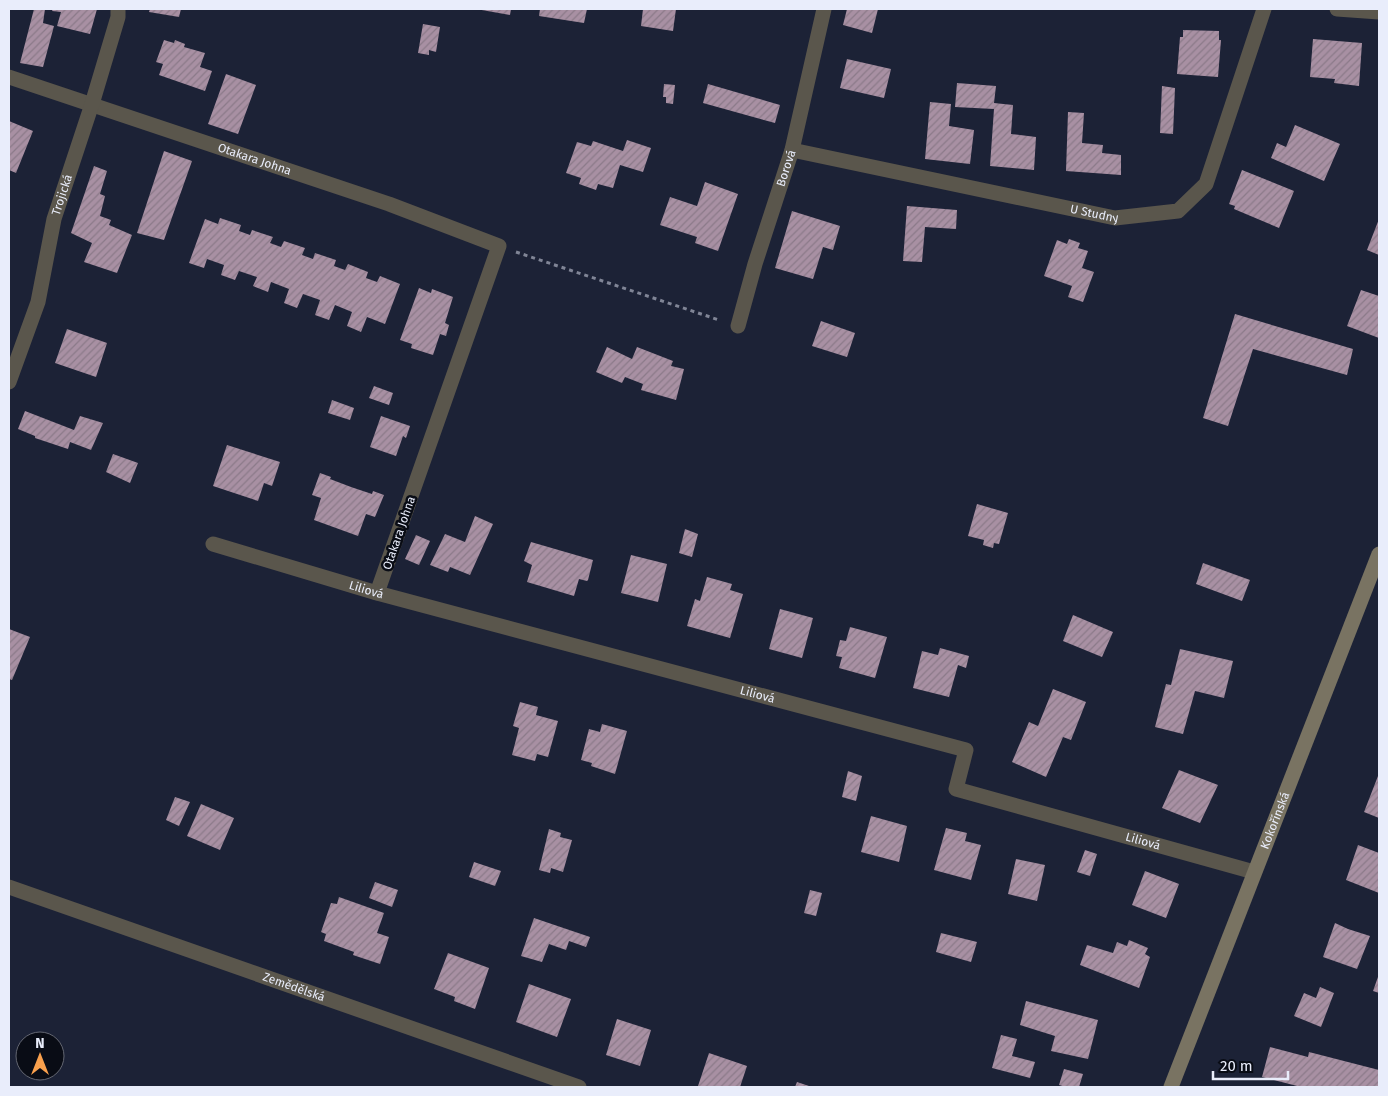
<svg xmlns="http://www.w3.org/2000/svg" width="1388" height="1096" font-family="'Fira Sans',sans-serif">
  <style>
    .building { fill: url(#building-hatch) }
    .lines { fill: none; stroke-linecap: round; stroke-linejoin: round }
    .path { stroke: #808596; stroke-width: 3; stroke-dasharray: 4 4; stroke-linecap: butt }
    .street { stroke: #5a564c; stroke-width: 15 }
    .secondary { stroke: #797362; stroke-width: 15 }
    .labels { text-anchor: middle; dominant-baseline: central; stroke-width: 5; stroke-linejoin: round; paint-order: stroke }
    .street-label { font-size: 12px; fill: #e9edfb; stroke: #090c15 }
  </style>
  <defs>
    <pattern id="building-hatch" width="6" height="6" patternUnits="userSpaceOnUse" patternTransform="scale(1.25)"><rect width="6" height="6" fill="#a890a3"/><path d="M-1 1l2-2M0 6l6-6M5 7l2-2" fill="none" stroke="#8b7a89"/></pattern>
  </defs>
  <rect width="100%" height="100%" fill="#1c2236"/>
  <path class="building" d="M34 9H45L43 23 54 26 43 67 20 63Z
    M53 9H97L90 34 57 26 61 12 52 11Z
    M150 9H181L179 17 149 12Z
    M476 9H511L510 15Z
    M540 9H587L584 23 539 16Z
    M643 9H676L673 31 641 26Z
    M847 9H878L872 33 843 25Z
    M423 24 440 27 436 52 429 50V55L418 53Z
    M1183 30 1219 31V40H1221L1218 77 1177 74 1180 37H1183Z
    M1313 39 1362 43 1359 86 1334 83 1335 79 1310 77Z
    M164 40 174 43 175 40 185 44 184 47 205 53 200 67 212 71 205 91 159 75 163 64 156 62Z
    M847 59 891 69 884 98 840 88Z
    M226 74 256 85 238 134 208 124Z
    M957 83 996 86 994 103 1013 105 1011 134 1036 137 1034 170 990 166 994 109 955 107Z
    M664 84 675 85 673 104 666 103V97H663Z
    M708 84 780 105 775 123 703 103Z
    M1162 86 1175 88 1173 134 1160 133Z
    M930 102 951 104 949 126 974 130 970 164 925 159Z
    M1068 112 1084 113 1082 143 1103 145 1102 153 1121 155V175L1066 171Z
    M9 121 33 131 16 173 9 170Z
    M1295 125 1340 144 1324 181 1271 158 1277 143 1286 147Z
    M627 140 651 148 643 172 620 165 613 188 598 184 596 190 579 184 581 178 566 173 577 142 591 146 593 141 623 151Z
    M164 151 192 161 164 240 137 233Z
    M94 166 107 171 100 194 105 196 100 216 111 220 109 225 132 235 117 273 84 262 92 243 71 233Z
    M1242 170 1294 191 1279 228 1234 209 1235 206 1229 204Z
    M705 182 738 194 718 251 695 243 697 237 660 225 670 197 697 206Z
    M907 206 957 210 956 229 925 227 922 262 903 261Z
    M792 211 840 226 833 250 823 247 813 279 775 268Z
    M220 218 241 225 239 231 250 235 252 230 273 237 270 243 281 247 284 241 305 248 302 255 313 259 315 253 336 260 334 266 345 270 348 264 368 272 366 278 377 282 380 276 400 284 385 324 367 317 361 332 347 326 352 312 335 305 329 320 315 315 320 300 303 294 297 308 284 303 289 289 271 282 268 292 253 286 257 277 239 271 235 280 221 275 224 265 207 259 204 268 189 263 205 219 218 224Z
    M1379 219V255L1367 250Z
    M1069 239 1080 243 1078 248 1088 251 1082 268 1094 272 1083 302 1068 297 1072 286 1044 276 1057 240 1067 244Z
    M419 288 431 293 432 289 453 297 445 323 449 325 446 336 440 334 433 355 411 348 412 344 400 340Z
    M1361 290 1379 296V338L1347 326Z
    M1235 314 1353 349 1347 375 1253 349 1228 426 1203 418Z
    M821 321 855 333 847 357 812 346Z
    M67 329 107 343 96 377 55 363Z
    M607 347 632 359 637 347 673 361 671 366 684 369 676 400 641 390 643 384 625 377 622 383 596 372Z
    M374 386 393 393 389 405 369 398Z
    M332 400 354 408 350 420 328 413Z
    M25 411 74 430 80 416 103 423 91 450 70 442 68 449 35 438V436L18 429Z
    M381 416 410 426 406 438 403 436 396 456 370 447Z
    M227 445 280 462 272 486 264 483 258 501 213 486Z
    M113 454 138 463 130 483 106 472Z
    M320 473 331 477 330 479 351 487 372 494 373 491 384 495 375 517 366 514 358 536 314 520 321 498 312 495Z
    M977 504 1008 513 999 544 994 543 993 548 983 545 984 540 968 536Z
    M475 516 493 524 470 575 450 567 448 572 430 565 445 534 465 542Z
    M685 529 698 534 692 557 679 553Z
    M416 535 430 541 419 565 405 559Z
    M531 542 593 560 588 580 587 581 579 579 574 596 527 582 532 565 524 561Z
    M631 555 667 564 658 602 621 593Z
    M1203 563 1250 580 1242 601 1196 584Z
    M707 577 732 584 730 590 743 594 730 638 687 626 695 599 700 601Z
    M780 609 813 618 802 658 769 649Z
    M1073 615 1113 632 1102 657 1063 641Z
    M850 627 887 637 875 678 839 668 842 657 836 656 840 640 846 641Z
    M9 629 30 637 12 680 9 679Z
    M940 648 969 656 966 668 958 665 949 697 913 688 922 651 938 655Z
    M1180 649 1233 661 1224 698 1195 691 1183 734 1155 727 1166 684 1171 685Z
    M1053 689 1086 702 1071 740 1063 737 1046 777 1012 762 1029 722 1038 726Z
    M520 702 538 707 536 715 558 721 548 757 537 754 535 761 512 755 519 728 513 726Z
    M602 724 627 731 615 774 591 766 592 763 581 760 589 729 600 732Z
    M1179 770 1218 785 1200 823 1162 808Z
    M848 771 862 776 856 801 842 797Z
    M1378 776 1379 777V818L1364 812Z
    M175 797 190 802 179 826 166 820Z
    M201 804 234 818 220 850 187 836Z
    M871 816 907 826 899 862 861 852Z
    M946 828 967 833 965 841 981 845 971 880 934 870Z
    M549 829 561 833 560 837 572 840 563 872 551 868 550 873 539 870Z
    M1358 845 1379 853V893L1346 880Z
    M1085 850 1097 854 1090 876 1077 872Z
    M1016 859 1045 865 1037 901 1008 894Z
    M474 862 501 871 495 886 469 877Z
    M1145 871 1179 884 1166 918 1132 905Z
    M375 882 398 890 392 907 369 898Z
    M810 890 822 893 816 916 804 913Z
    M339 897 384 913 377 933 389 937 380 964 353 955 354 952 324 941 326 934 321 932 331 903 337 904Z
    M534 918 590 937 586 947 569 941 566 950 549 944 542 962 521 956Z
    M1335 923 1348 929 1370 936 1357 969 1323 957Z
    M941 933 977 942 971 962 936 952Z
    M1129 940 1148 948 1145 954 1150 957 1139 988 1080 965 1087 945 1113 953 1117 942 1127 946Z
    M448 953 489 968 475 1009 454 1001 455 997 434 989Z
    M1379 974V993L1373 991Z
    M529 984 571 999 557 1037 516 1022Z
    M1320 987 1334 993 1321 1027 1294 1016 1304 993 1316 998Z
    M1026 1001 1098 1020 1088 1059 1051 1051 1055 1036 1020 1025Z
    M617 1019 651 1030 640 1066 606 1055Z
    M1001 1035 1017 1039 1012 1056 1035 1062 1030 1078 992 1068Z
    M1270 1047 1308 1057 1309 1052 1379 1070V1087H1301L1262 1077Z
    M709 1053 747 1066 740 1087H702L698 1086Z
    M1064 1069 1083 1074 1079 1087H1066L1059 1085Z
    M797 1082 812 1087H795Z"/>
  <g class="lines">
    <path class="path" d="M516 252 719 320"/>
    <g class="street">
      <path d="M1337 9 1379 12"/>
      <path id="s1" d="M9 77 389 204 499 246 377 593"/>
      <path id="s2" d="M792 150 1115 218 1178 211 1206 184 1264 9"/>
      <path id="s3" d="M738 326 755 264 792 150 824 9"/>
      <path id="s4" d="M9 382 38 302 54 219 92 104 118 17V9"/>
      <path id="s5" d="M213 544 377 593 966 750 956 789 1254 872"/>
      <path id="s6" d="M9 887 579 1087"/>
    </g>
    <path class="secondary" id="s7" d="M1171 1087 1379 554"/>
  </g>
  <g class="labels">
    <g class="street-label">
      <text stroke="none"><textPath href="#s1" startOffset="259">Otakara Johna</textPath></text>
      <text stroke="none"><textPath href="#s3" startOffset="165">Borová</textPath></text>
      <text stroke="none"><textPath href="#s4" startOffset="195">Trojická</textPath></text>
      <text stroke="none"><textPath href="#s2" startOffset="309">U Studny</textPath></text>
      <text transform="translate(399 533) rotate(-71)">Otakara Johna</text>
      <text stroke="none"><textPath href="#s5" startOffset="160">Liliová</textPath></text>
      <text stroke="none"><textPath href="#s5" startOffset="565">Liliová</textPath></text>
      <text stroke="none"><textPath href="#s7" startOffset="286">Kokořínská</textPath></text>
      <text stroke="none"><textPath href="#s5" startOffset="1015">Liliová</textPath></text>
      <text stroke="none"><textPath href="#s6" startOffset="302">Zemědělská</textPath></text>
    </g>
  </g>
  <rect width="1388" height="1096" fill="none" stroke="#e9edfb" stroke-width="20"/>
  <g transform="translate(40 1056)"><circle r="24" fill="#090c15" stroke="#636671"/>
  <path d="M0-4L9 19L0 12L-9 19Z" fill="#f9a04d"/>
  <text y="-8" font-size="14" font-weight="bold" text-anchor="middle" fill="#e9edfb">N</text>
  </g>
  <path d="M1213 1071v8h75v-8" fill="none" stroke="#e9edfb" stroke-width="2.5"/>
  <text x="1220" y="1071" font-size="15" fill="#e9edfb" stroke="#090c15" stroke-width="4" paint-order="stroke">20 m</text>
</svg>
